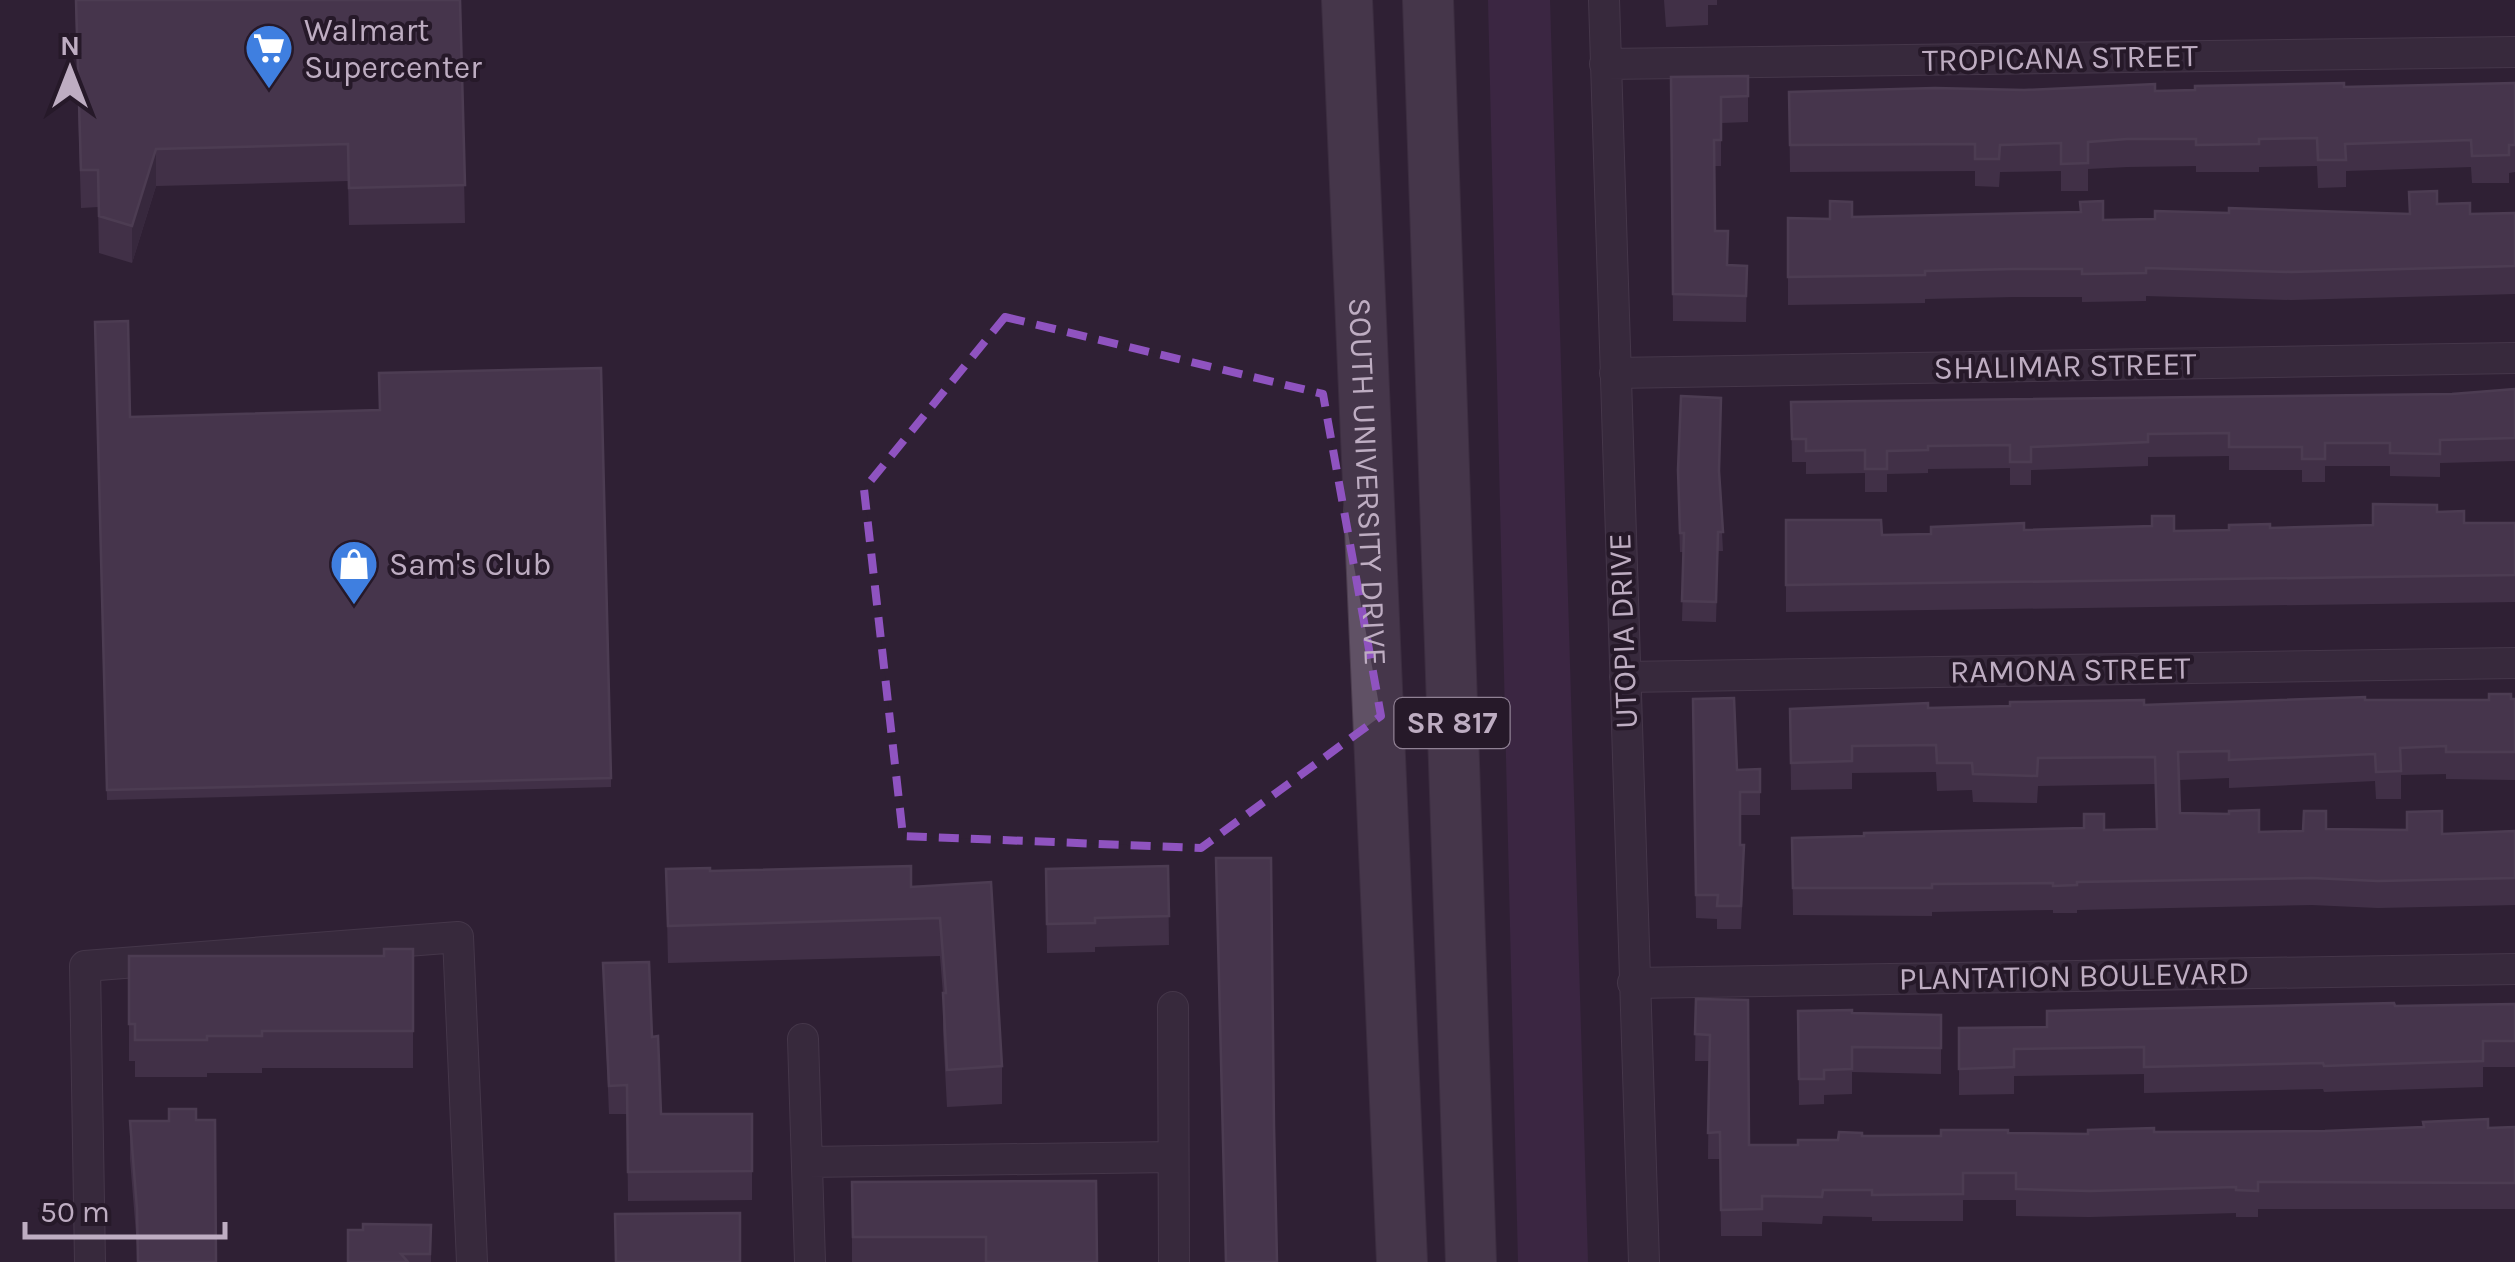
<svg xmlns="http://www.w3.org/2000/svg" width="2515" height="1262" font-family="Karla,sans-serif">
  <style>
    .water { fill: #492d52 }
    .lines { fill: none; stroke-linecap: round; stroke-linejoin: round }
    .minor-casing { stroke: #5f5163; stroke-width: 32 }
    .primary-casing { stroke: #4b3d4e; stroke-width: 52 }
    .minor { stroke: #413345; stroke-width: 30 }
    .primary { stroke: #605165; stroke-width: 50 }
    .wall { fill: #57445d }
    .shaded-wall { fill: #423148 }
    .building { fill: #624f68; stroke: #705e76; stroke-width: 2.5 }
    .marked { fill: none; stroke: #8f53c0; stroke-width: 8; stroke-dasharray: 20 12; stroke-linejoin: round }
    .labels { text-anchor: middle; dominant-baseline: central; stroke-width: 8; stroke-linejoin: round; paint-order: stroke }
    .shield { fill: #261929; stroke: #908194; stroke-width: 2.5 }
    .shield-label { font-size: 30px; font-weight: bold; fill: #beadc2 }
    .poi-label { font-size: 32px; fill: #beadc2; stroke: #261929; text-anchor: start }
    .street-label { font-size: 32px; fill: #beadc2; stroke: #261929 }
  </style>
  <rect width="100%" height="100%" fill="#2f2034"/>
  <path class="water" d="M1488 0H1550L1588 1262H1518Z"/>
  <g class="lines">
    <g class="minor-casing">
      <path id="minor" d="M1604 0 1644 1262
        M1605 64 2515 52
        M1615 373 2515 358
        M1625 677 2515 663
        M1633 983 2515 969
        M1173 1007 1174 1262
        M803 1039 810 1262
        M807 1162 1171 1157
        M90 1262 85 966 458 937 472 1262"/>
    </g>
    <g class="primary-casing">
      <g id="primary">
        <path id="s1" d="M1347 0 1402 1262"/>
        <path d="M1428 0 1471 1262"/>
      </g>
    </g>
    <use href="#minor" class="minor"/>
    <use href="#primary" class="primary"/>
  </g>
  <path class="wall" d="M75 0H460L465 223 349 225 348 181 156 186 132 263 99 253 98 207 81 208Z
    M1664 0H1717V5H1708V25L1666 27Z
    M1748 76V122L1721 123V166H1714L1715 231 1728 265 1747 266 1746 322 1673 321 1671 77Z
    M2515 83V172L2509 173V183H2472L2471 167 2346 171V187L2318 188 2317 166 2259 167V172H2196V166L2127 167 2088 169V191H2061V171L2000 172 1999 187 1975 186V171L1790 172 1789 92 2024 90 2155 91Z
    M2437 204 2470 214 2515 213V294L2291 300 2146 296V301L2082 302V297H2013L1925 299V303L1788 305V218L1830 219 1852 217 2103 220 2155 219 2229 213 2409 214Z
    M95 322 130 417 611 778V787L107 800Z
    M2515 389V461L2440 463V477L2390 476V466H2325V482H2302V470H2229V456L2148 457V466L2031 470V485H2010V468L1928 469V473L1887 474V492H1865V473L1806 474V462H1792L1791 402 2452 394Z
    M1719 477 1723 551H1718L1716 622 1682 621 1684 552H1680L1678 490Z
    M2437 512 2464 523H2515V602L1786 612V520L1882 535 2024 530H2229L2270 528 2373 525Z
    M1693 699 1737 770 1760 769V815H1740V845L1744 868 1741 929H1717V919L1696 918Z
    M2515 699V780L2446 779V774L2401 775V799H2376L2375 781 2229 788V778L2179 780 2180 813 2259 832 2326 829 2442 834 2515 831V905L2378 908 2312 905 2077 910V913H2053V910L1932 912V916L1793 915 1792 838 2156 829 2155 784 2038 786 2037 803 1973 802 1972 790 1937 791 1936 772 1852 773V789L1791 790 1790 709 1928 708 2365 700Z
    M1216 858 1274 1126 1277 1262H1226Z
    M1168 866 1169 945 1095 947V952L1047 953 1046 869Z
    M666 869 911 887 991 882 1002 1066V1104L947 1107 943 1031V994L940 956 668 963Z
    M413 949V1068H262V1073H207V1077H135V1061H129V956H384Z
    M603 963 652 1037 661 1114H752V1200L628 1201 627 1114H609Z
    M1696 999 1749 1145H1798L1862 1136 2088 1134 2515 1127V1209H2258V1217H2236V1213L2090 1217 2016 1216V1200H1963V1221H1872V1217L1823 1216 1822 1224 1762 1222V1236H1721L1720 1159H1708L1709 1061H1695Z
    M2515 1004V1067H2483V1087L2324 1092 2323 1089 2144 1093V1074L2014 1076V1094L1959 1095V1028L2047 1027 2395 1006Z
    M1798 1011 1941 1015V1074L1852 1072V1094L1824 1095V1104L1799 1105Z
    M196 1120 137 1246 130 1159V1121Z
    M852 1182 1097 1262H852Z
    M431 1225V1262H348L363 1230Z"/>
  <path class="shaded-wall" d="M156 149V186L132 263V226Z"/>
  <path class="building" d="M76 0H460L465 185 349 188 348 144 156 149 132 226 99 216 98 170H81Z
    M1748 76V96L1721 97V140H1714L1715 231H1728L1727 265 1747 266 1746 296 1673 294 1671 77Z
    M2344 83V87L2515 83V145H2509V155L2472 156 2471 140 2345 144 2346 160H2318L2317 138 2259 139V144L2196 145V139H2127L2088 142V163L2061 164V143L2000 145 1999 159H1975V144L1790 145 1789 92 1935 88 2024 90 2155 84V91L2195 90V86Z
    M2437 191V204L2470 203V214L2515 213V266L2291 272 2146 268V273L2082 274V269H2013L1925 271V275L1788 277V218L1830 219V201L1852 202V217L2081 212 2080 202 2103 201V220L2155 219V211L2229 213V208L2410 214 2409 192Z
    M128 321 130 417 380 410 379 373 601 368 611 778 107 790 95 322Z
    M2515 389V438L2440 440V454L2390 453V443H2325V459H2302V447H2229V433L2148 434V442L2031 447V462H2010V445L1928 446V450L1887 451V469H1865V450L1806 451V439H1792L1791 402 2452 394Z
    M1681 396 1721 398 1719 471 1723 532H1718L1716 602 1682 601 1684 533H1680L1678 470Z
    M2373 504 2437 505V512L2464 511V523H2515V575L1786 585V520H1881L1882 535 1931 534V527L2024 523V530L2152 526V516H2174V531L2229 530V525L2270 524V528L2373 525Z
    M2489 694H2511V699H2515V752H2446V746L2400 748 2401 771 2376 772 2375 754 2229 760V751L2178 752 2180 813 2229 814V811L2259 810V832L2303 831 2304 811H2326V829L2407 830V812L2442 811V834L2515 831V878L2378 881 2312 878 2077 882V885L2053 886V883L1932 884V888H1793L1792 838 1864 836V833L2084 828V814H2104V830L2157 829 2155 757 2038 758 2037 776 1973 774 1972 763H1937L1936 745 1852 746V761L1791 763 1790 709 1928 703V708L2010 706V702L2144 700V705L2365 697V700H2489Z
    M1734 698 1737 770 1760 769V792H1740V845H1744L1741 906H1717L1718 895H1696L1693 699Z
    M1216 858H1271L1274 1126 1277 1262H1226Z
    M911 866V887L991 882 1002 1066 947 1070 943 993H946L940 918 668 926 666 869 710 868V871Z
    M1168 866 1169 916 1095 918V923L1047 924 1046 869Z
    M384 949H413V1031H262V1036H207V1040H135V1024H129V956H384Z
    M649 962 652 1037 658 1036 661 1114H752V1171L628 1172 627 1085 609 1086 603 963Z
    M1696 999 1748 1000 1749 1145H1798V1140H1838L1839 1132 1862 1133V1136H1941V1130H2008V1133L2088 1134V1130L2154 1128V1132L2325 1131 2424 1127 2423 1122 2488 1119V1128L2515 1127V1183L2258 1182V1191L2236 1190V1187L2090 1191 2016 1189V1173H1963V1194L1872 1195V1190H1823L1822 1197 1762 1196V1209L1721 1210 1720 1132 1708 1133 1710 1035 1695 1034Z
    M2394 1003 2395 1006 2515 1004V1041H2483V1061L2324 1066 2323 1063 2144 1067V1047L2014 1049V1067L1959 1069V1028L2047 1027V1011Z
    M1852 1010V1013L1941 1015V1048L1852 1047V1069L1824 1070V1079H1799L1798 1011Z
    M169 1109H196V1120H215L216 1262H138L137 1209 130 1121H169Z
    M1096 1181 1097 1262H986V1237H853L852 1182Z
    M740 1213V1262H616L615 1214Z
    M363 1224 431 1225 430 1254H401L408 1262H348V1230H363Z"/>
  <path d="M0 0H2515V1262H0ZM1005 317 1323 394 1381 716 1201 848 903 836 864 489Z" fill="#2f2034" fill-opacity=".55" fill-rule="evenodd"/>
  <path class="marked" d="M1005 317 1323 394 1381 716 1201 848 903 836 864 489Z"/>
  <defs>
    <g id="supermarket-pin" transform="scale(2.5)"><path d="M0 17L-7.5 6A9.5 9.5 0 1 1 7.5 6Z" fill="#3f7fe0" stroke="#261929"/><path d="M-6-5.5h2.5l.6 2H6L4.5 2H-2.5L-4.4-4H-6ZM-1.5 3.2a1.3 1.3 0 1 0 .1 0ZM3 3.2a1.3 1.3 0 1 0 .1 0Z" fill="#fff"/></g>
    <g id="shop-pin" transform="scale(2.5)"><path d="M0 17L-7.5 6A9.5 9.5 0 1 1 7.5 6Z" fill="#3f7fe0" stroke="#261929"/><path d="M-5-2.5h2.3a2.7 3.5 0 0 1 5.4 0H5L5.5 6h-11ZM-1.5-2.5h3a1.5 2.3 0 0 0-3 0Z" fill="#fff"/></g>
  </defs>
  <g fill-rule="evenodd">
    <use href="#supermarket-pin" x="269" y="48"/>
    <use href="#shop-pin" x="354" y="564"/>
  </g>
  <g class="labels">
    <rect class="shield" x="1394.5" y="698" width="115" height="50" rx="8"/>
    <g class="shield-label">
      <text x="1452" y="723">SR 817</text>
    </g>
    <g class="poi-label">
      <text x="304" y="30">Walmart<tspan x="304" dy="37">Supercenter</tspan></text>
      <text x="389" y="564">Sam's Club</text>
    </g>
    <g class="street-label">
      <text transform="translate(2060 58) rotate(-1)">TROPICANA STREET</text>
      <text transform="translate(2065 366) rotate(-1)">SHALIMAR STREET</text>
      <text stroke="none"><textPath href="#s1" startOffset="482">SOUTH UNIVERSITY DRIVE</textPath></text>
      <text transform="translate(1623 631) rotate(-92)">UTOPIA DRIVE</text>
      <text transform="translate(2070 670) rotate(-1)">RAMONA STREET</text>
      <text transform="translate(2074 976) rotate(-1)">PLANTATION BOULEVARD</text>
    </g>
  </g>
  <g transform="translate(70 70)" stroke="#261929" stroke-width="8" paint-order="stroke">
  <path d="M0-8L18 38L0 25L-18 38Z" fill="#beadc2"/>
  <text y="-15" font-size="28" font-weight="bold" text-anchor="middle" fill="#beadc2">N</text>
  </g>
  <path d="M25 1222v15h200v-15" fill="none" stroke="#beadc2" stroke-width="5"/>
  <text x="40" y="1222" font-size="30" fill="#beadc2" stroke="#261929" stroke-width="8" paint-order="stroke">50 m</text>
</svg>
